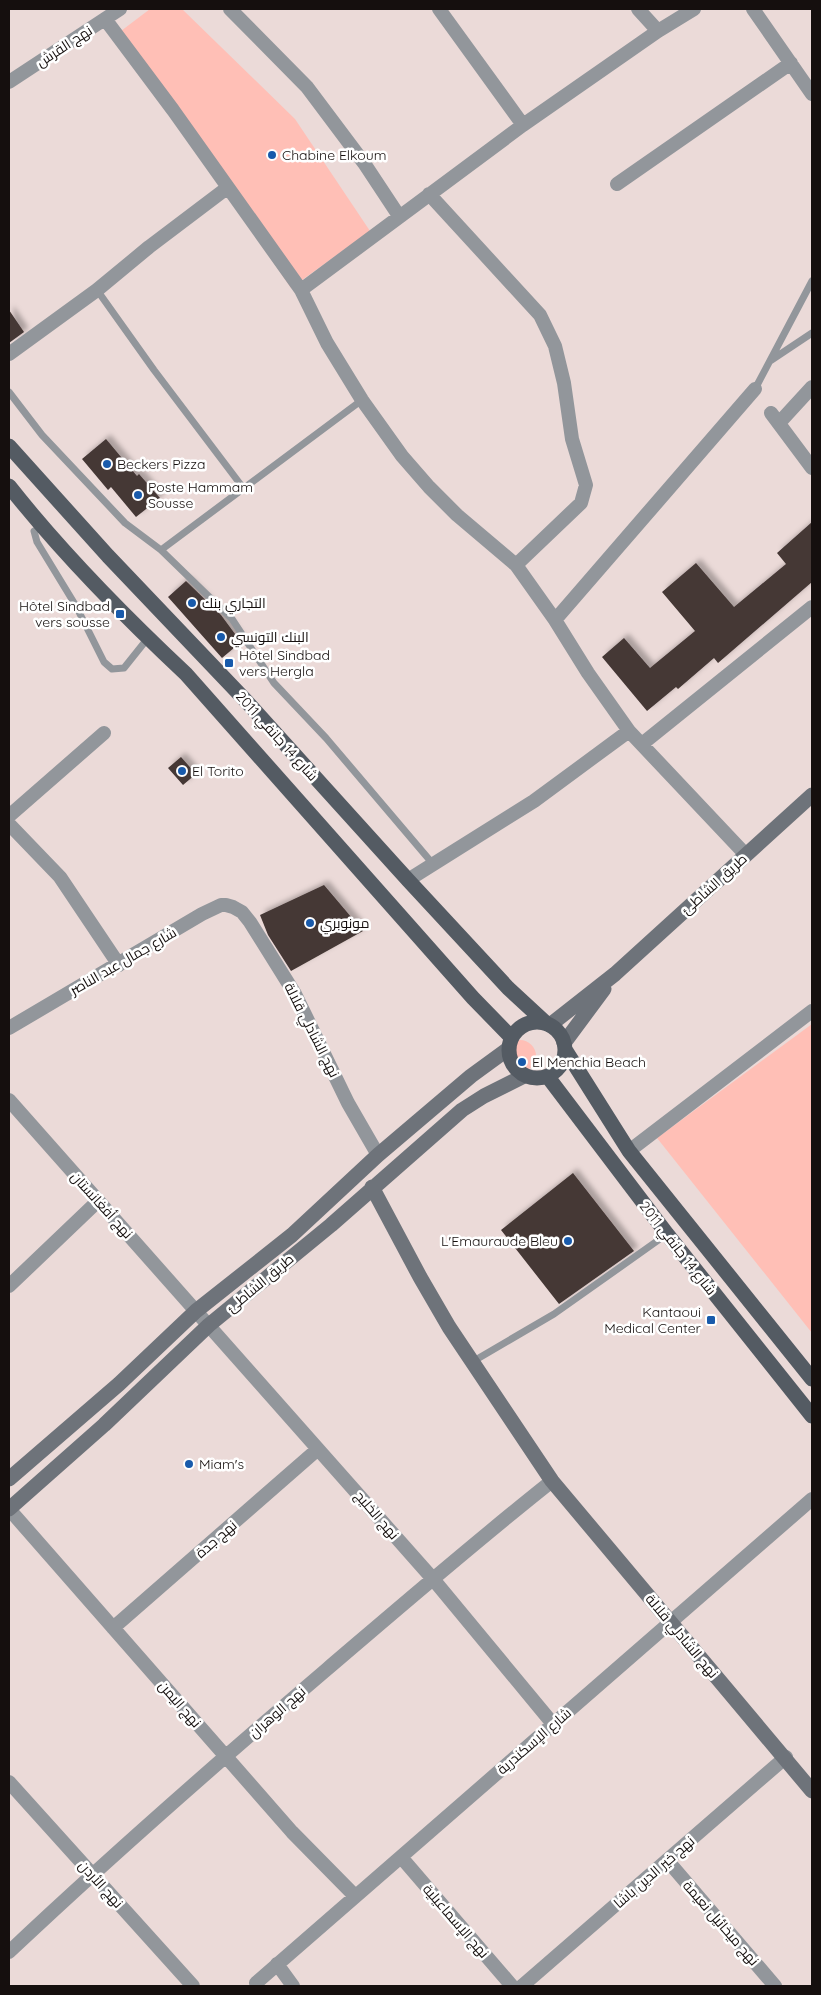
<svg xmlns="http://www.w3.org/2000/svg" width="821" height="1995" font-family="Quicksand,Cairo,sans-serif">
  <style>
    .green { fill: #ffbfb6 }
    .building { fill: #443735; filter: url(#shadow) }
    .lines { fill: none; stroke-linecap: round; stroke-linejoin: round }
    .lane { stroke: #92969b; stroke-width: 7 }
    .street { stroke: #92969b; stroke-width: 14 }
    .secondary { stroke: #6e737a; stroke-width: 15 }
    .primary { stroke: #545b63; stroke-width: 15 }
    .poi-dot { fill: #185aab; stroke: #fff; stroke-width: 2 }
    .labels { text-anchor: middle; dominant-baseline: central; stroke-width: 5; stroke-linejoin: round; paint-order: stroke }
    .street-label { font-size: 14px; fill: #150f0e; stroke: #fff }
    .poi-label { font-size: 14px; fill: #150f0e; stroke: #fff; text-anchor: start }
  </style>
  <defs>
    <filter id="shadow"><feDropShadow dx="4.5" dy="-4.5" stdDeviation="2.5" flood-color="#0004"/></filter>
  </defs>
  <rect width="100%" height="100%" fill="#ebdad8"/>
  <path class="green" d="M150 9H182L295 119 370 231 291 288 117 34Z
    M812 1024V1333L657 1138Z
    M504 1056a16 16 0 1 1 32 0a16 16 0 1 1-32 0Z"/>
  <path class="building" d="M9 310 24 332 9 343Z
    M106 439 137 476 139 474 160 498 136 517 111 487 108 490 82 459Z
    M812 522V582L718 663 714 658 678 689 676 687 647 711 602 657 624 638 650 668 695 631 662 592 696 563 734 607 786 564 777 553Z
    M186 581 221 615 241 642 222 658 168 597Z
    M181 757 196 774 183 785 168 768Z
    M324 885 363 931 291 971 268 935 260 915Z
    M573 1173 634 1251 559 1304 501 1230Z"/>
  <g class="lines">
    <path class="lane" d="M97 290 154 370 244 489
      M770 361 812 333
      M755 389 812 281
      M9 392 42 435 125 523 161 550 232 619 274 683 326 738 433 864
      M42 528 34 531 37 542 76 606 104 662 112 669 124 668 148 638
      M161 550 362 400
      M472 1362 554 1314 667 1234"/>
    <path class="street" d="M230 9 307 87 364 163 399 216
      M439 9 523 125
      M638 9 658 31
      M753 9 812 94
      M105 19 173 110 301 290 327 343 362 400 402 456 429 487 457 515 516 565 555 620 588 673 629 731 746 855
      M9 82 120 9
      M617 184 791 63
      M429 194 540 315 555 346 564 383 572 439 586 485 581 503 516 565
      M301 290 523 125 658 31 694 9
      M9 354 97 290 149 247 227 188
      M771 413 812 468
      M779 423 812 387
      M555 620 755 389
      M642 744 812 607
      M9 816 104 733
      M9 824 60 877 119 965
      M408 880 534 801 629 731
      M9 1028 202 914 221 905H226L233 907 242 912 250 922 295 994 348 1103 378 1155
      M9 1100 433 1579 553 1724
      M629 1151 812 1011
      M9 1286 98 1201
      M9 1509 292 1832 355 1896
      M113 1628 318 1449
      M9 1782 193 1986
      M401 1857 512 1986
      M667 1860 775 1986
      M9 1952C112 1855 218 1762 326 1670 401 1606 475 1542 552 1481
      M277 1964 293 1986
      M256 1983 812 1499
      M522 1986 786 1757"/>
    <path class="secondary" d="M550 1025 615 974 812 795
      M564 1043 604 989
      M372 1187 420 1277 449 1327 552 1481 812 1791
      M9 1479 119 1384 196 1311 292 1235 378 1155 471 1076 508 1049
      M9 1509 104 1425 209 1325 331 1225 462 1110 484 1096 524 1076"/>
    <path class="primary" d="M9 446 108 556 247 702 408 880 508 988 547 1024
      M9 486C62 553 123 615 186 674L473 998 511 1037
      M509 1050a28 28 0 1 1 56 0a28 28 0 1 1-56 0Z
      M566 1051 629 1151 812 1379
      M548 1077 667 1234 812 1416"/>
  </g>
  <g class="poi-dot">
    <circle cx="272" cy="155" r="5"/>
    <circle cx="107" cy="464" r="5"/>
    <circle cx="138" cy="495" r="5"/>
    <circle cx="192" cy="603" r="5"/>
    <rect x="115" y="609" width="10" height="10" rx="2.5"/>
    <circle cx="221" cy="637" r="5"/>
    <rect x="224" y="658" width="10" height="10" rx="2.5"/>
    <circle cx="182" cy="771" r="5"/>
    <circle cx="310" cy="923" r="5"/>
    <circle cx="522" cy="1062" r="5"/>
    <circle cx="568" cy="1241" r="5"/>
    <rect x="706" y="1315" width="10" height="10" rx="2.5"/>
    <circle cx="189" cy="1464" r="5"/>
  </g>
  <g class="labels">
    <g class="street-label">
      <text transform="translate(64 46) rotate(-33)">نهج القرش</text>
      <text transform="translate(277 736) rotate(48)">شارع 14 جانفي 2011</text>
      <text transform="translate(714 884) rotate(-42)">طريق الشاطئ</text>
      <text transform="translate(123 961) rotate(-30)">شارع جمال عبد الناصر</text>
      <text transform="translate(312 1030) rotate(63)">نهج الشادلي قلالة</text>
      <text transform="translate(102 1205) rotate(48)">نهج أفغانستان</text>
      <text transform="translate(678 1248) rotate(52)">شارع 14 جانفي 2011</text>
      <text transform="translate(260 1283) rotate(-40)">طريق الشاطئ</text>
      <text transform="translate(377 1515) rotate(49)">نهج الخليج</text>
      <text transform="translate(216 1539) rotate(-41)">نهج جدة</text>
      <text transform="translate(682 1636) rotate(50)">نهج الشادلي قلالة</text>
      <text transform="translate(180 1704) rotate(49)">نهج اليمن</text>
      <text transform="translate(277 1712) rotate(-41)">نهج الوهران</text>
      <text transform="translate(534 1741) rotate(-41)">شارع الإسكندرية</text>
      <text transform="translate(654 1872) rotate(-41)">نهج خير الدين باشا</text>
      <text transform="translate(101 1884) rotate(48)">نهج الأردن</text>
      <text transform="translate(456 1921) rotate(49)">نهج الإسماعيلية</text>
      <text transform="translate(721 1923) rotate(49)">نهج ميخائيل نعيمة</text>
    </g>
    <g class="poi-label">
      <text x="282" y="155">Chabine Elkoum</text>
      <text x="117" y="464">Beckers Pizza</text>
      <text x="148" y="487">Poste Hammam<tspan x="148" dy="16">Sousse</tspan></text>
      <text x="202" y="603">التجاري بنك</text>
      <text x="110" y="606" text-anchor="end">Hôtel Sindbad<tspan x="110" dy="16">vers sousse</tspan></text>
      <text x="231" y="637">البنك التونسي</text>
      <text x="239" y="655">Hôtel Sindbad<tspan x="239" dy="16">vers Hergla</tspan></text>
      <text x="192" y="771">El Torito</text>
      <text x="320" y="923">مونوبري</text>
      <text x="532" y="1062">El Menchia Beach</text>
      <text x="558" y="1241" text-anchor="end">L'Emauraude Bleu</text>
      <text x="701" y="1312" text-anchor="end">Kantaoui<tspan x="701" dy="16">Medical Center</tspan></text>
      <text x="199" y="1464">Miam's</text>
    </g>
  </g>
  <rect width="821" height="1995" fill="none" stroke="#150f0e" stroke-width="20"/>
</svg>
